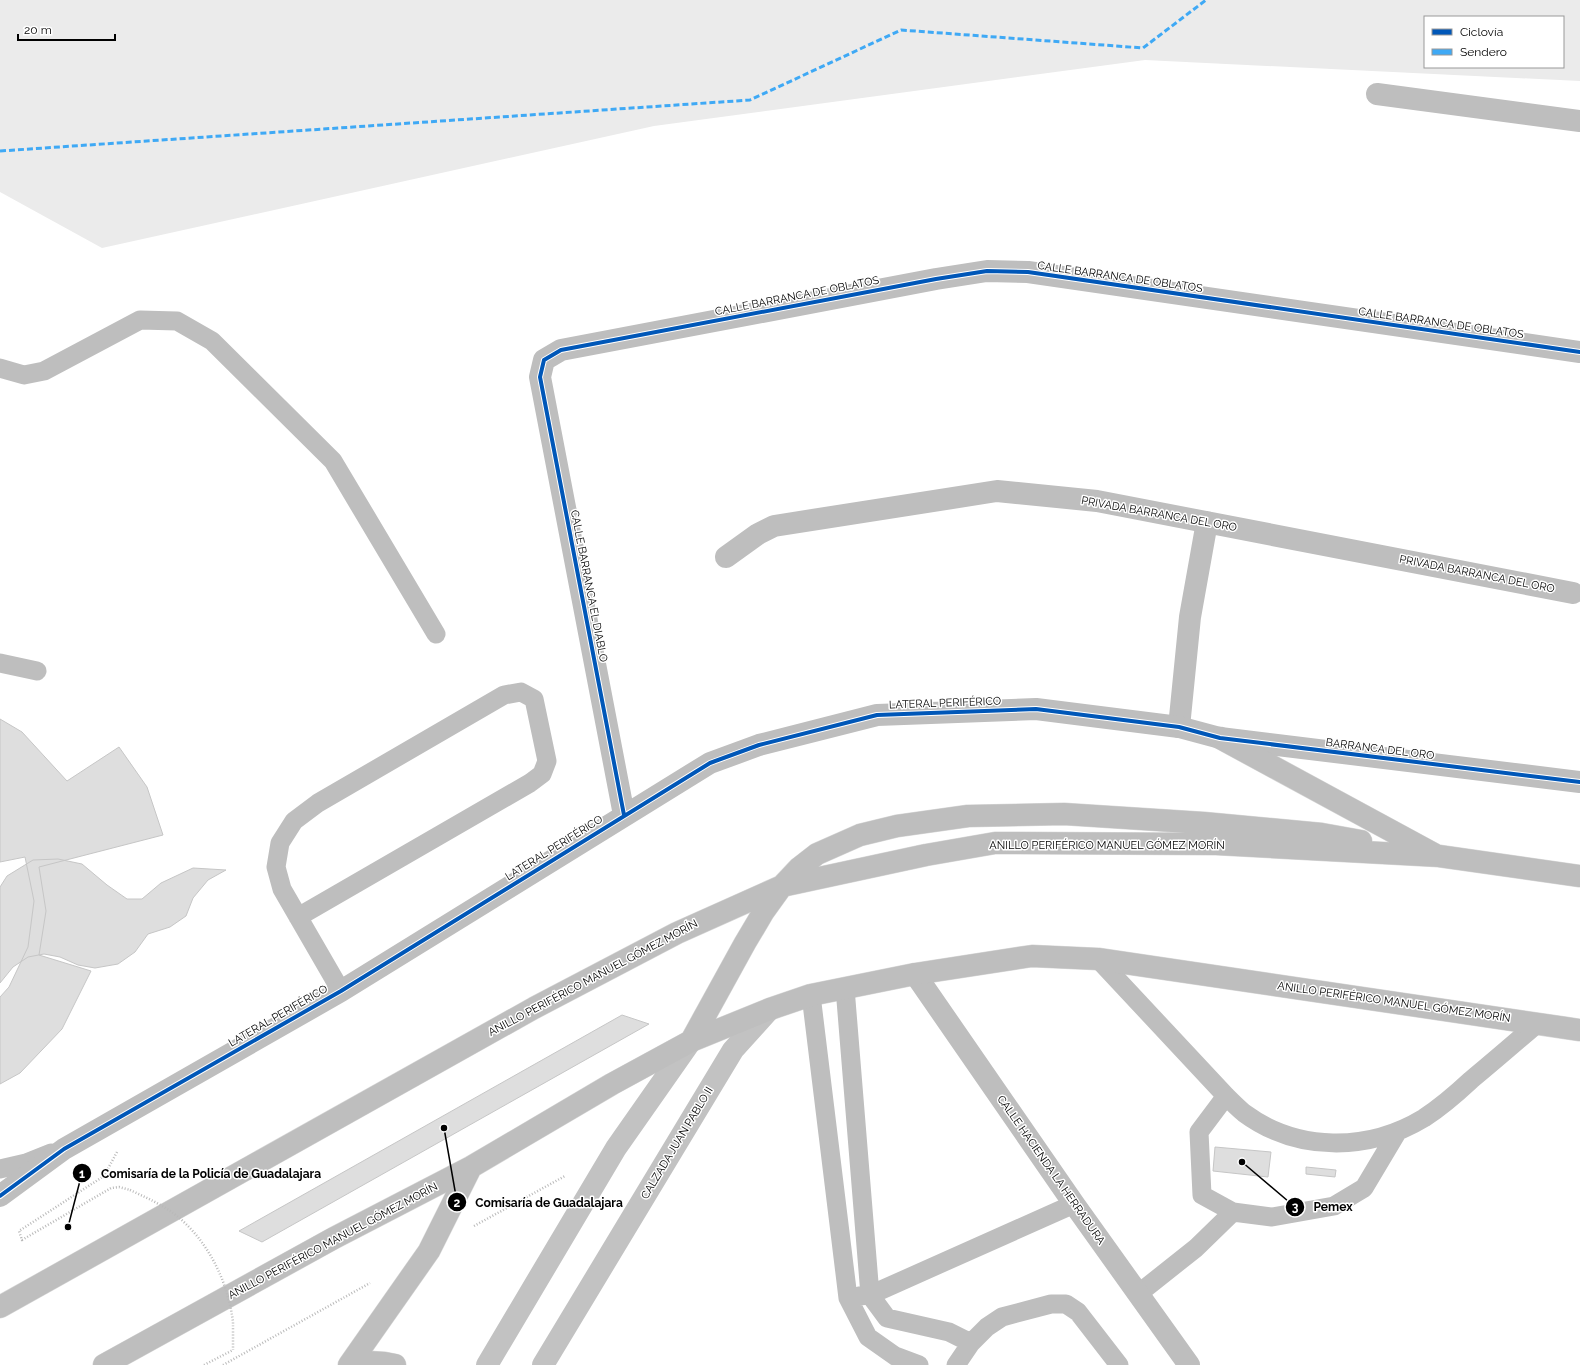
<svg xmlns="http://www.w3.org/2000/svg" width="1580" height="1365" font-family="Raleway,sans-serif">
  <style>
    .green { fill: #ebebeb; fill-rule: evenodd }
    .building { fill: #dedede; stroke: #c6c6c6 }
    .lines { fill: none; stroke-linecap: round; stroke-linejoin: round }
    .trunk-casing { stroke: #dbdbdb; stroke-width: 23 }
    .path { stroke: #b9b9b9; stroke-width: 2.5; stroke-dasharray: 1 2; stroke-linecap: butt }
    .service { stroke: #bebebe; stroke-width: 19 }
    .minor { stroke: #bebebe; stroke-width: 22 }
    .tertiary { stroke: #bebebe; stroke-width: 22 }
    .secondary { stroke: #c2c2c2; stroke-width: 22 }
    .trunk { stroke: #bebebe; stroke-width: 22 }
    .path-bridge { stroke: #b9b9b9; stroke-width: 2.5; stroke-dasharray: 1 2; stroke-linecap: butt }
    .quiet { stroke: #3fa9f5; stroke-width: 3; stroke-dasharray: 6 3; stroke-linecap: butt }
    .cycleway-casing { stroke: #fff; stroke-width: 6 }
    .cycleway { stroke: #0057b8; stroke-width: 4 }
    .labels { text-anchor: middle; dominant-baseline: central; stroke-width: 3; stroke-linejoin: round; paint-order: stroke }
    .street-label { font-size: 11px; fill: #000; stroke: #fff }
    .leader { fill: none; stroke: #000; stroke-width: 1.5 }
    .callout-dot { fill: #000; stroke: #fff; stroke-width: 1.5 }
    .mark-label { font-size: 12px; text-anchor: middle; font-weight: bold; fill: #fff }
    .callout-label { font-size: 12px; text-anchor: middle; font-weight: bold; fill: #000; stroke: #fff; stroke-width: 3; stroke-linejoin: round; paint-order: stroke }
  </style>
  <rect width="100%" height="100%" fill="#fff"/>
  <path class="green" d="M0 0H1580V81L1145 60 654 126 102 248 0 192ZM1425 17H1563V67H1425Z"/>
  <path class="building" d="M0 719 22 732 67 781 119 747 147 787 163 835 39 867 46 911 39 955 91 971 62 1029 20 1073 0 1084V997L9 987 28 947 34 901 25 857 0 862Z
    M58 859 82 864 107 885 127 899H142L161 883 193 868 226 870 208 880 193 898 186 916 170 927 148 934 135 952 118 964 95 968 78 965 60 957 44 954 28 957 13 967 0 983V887L7 876 33 860Z
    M622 1015 649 1024 262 1242 239 1231Z
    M1215 1147 1271 1152 1268 1177 1213 1171Z
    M1306 1167 1336 1170 1335 1177 1306 1174Z"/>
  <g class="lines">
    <g class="trunk-casing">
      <path id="trunk" d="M1220 738 1434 854
        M691 1041 745 943 764 911 782 886 799 868 817 854 860 835 897 826 968 816 1064 814 1204 823 1322 834 1361 841
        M0 1307 534 1008 677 933 782 886 926 855 995 843 1216 844 1439 856 1580 876
        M104 1365 334 1238 471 1167 612 1084 691 1041 770 1009 811 995 915 974 1032 956 1098 959 1580 1030
        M349 1365 429 1251 471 1167
        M352 1365C367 1361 380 1361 395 1365"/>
    </g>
    <path class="path" d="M117 1152 104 1176 19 1231 22 1240 111 1188 119 1187 130 1190
      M474 1226 565 1176
      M204 1365 233 1350
      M223 1365 370 1283"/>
    <path class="service" d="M0 368 24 375 44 371 140 320 177 321 212 341 333 461 436 634
      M0 663 37 671
      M298 917 530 783 542 774 547 761 534 699 521 692 504 695 318 803 294 821 280 843 276 867 282 889 341 991
      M1098 959 1226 1096C1232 1102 1238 1108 1244 1113 1297 1152 1368 1152 1424 1118 1441 1107 1456 1094 1471 1080 1494 1061 1516 1042 1538 1023
      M845 988 870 1295 887 1318 949 1332 971 1343
      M811 995 848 1298 868 1337 895 1356 919 1365
      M1226 1096 1199 1132 1202 1195 1233 1212 1272 1217 1334 1206 1364 1188 1398 1131
      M0 1169 26 1163 51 1153
      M1138 1294 1196 1248 1233 1212
      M859 1296 870 1295 1074 1204
      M956 1365 971 1343 987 1327 1002 1317 1051 1304H1066L1078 1312 1119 1365"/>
    <path class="minor" d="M1377 94 1580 121
      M726 557 758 534 774 526 997 491 1097 501 1573 593
      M1179 727 1190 617 1207 522
      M624 815 540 377 544 360 561 350 936 279 987 271 1028 272 1580 352
      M915 974 1074 1204 1189 1365"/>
    <path class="tertiary" d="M0 1196 64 1149 341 991 710 763 759 745 877 715 1036 709 1179 727 1220 738 1580 782"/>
    <path class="secondary" d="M487 1365 616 1148 691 1041
      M543 1365 733 1050 770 1009"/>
    <use href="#trunk" class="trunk"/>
    <path class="path-bridge" d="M130 1190C145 1197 159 1203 173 1213 207 1238 228 1281 233 1322 233 1331 233 1341 233 1350"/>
    <path class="quiet" d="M0 151 750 100 901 30 1143 48 1206 0"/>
    <g class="cycleway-casing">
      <path id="cycleway" d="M624 815 540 377 544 360 561 350 936 279 987 271 1028 272 1580 352
        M0 1196 64 1149 341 991 710 763 759 745 877 715 1036 709 1179 727 1220 738 1580 782"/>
    </g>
    <use href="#cycleway" class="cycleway"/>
  </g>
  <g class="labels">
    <g class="street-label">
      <text transform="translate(1120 277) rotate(8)">CALLE BARRANCA DE OBLATOS</text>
      <text transform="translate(797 296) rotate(-11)">CALLE BARRANCA DE OBLATOS</text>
      <text transform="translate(1441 323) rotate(8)">CALLE BARRANCA DE OBLATOS</text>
      <text transform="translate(1159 514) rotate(10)">PRIVADA BARRANCA DEL ORO</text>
      <text transform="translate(1477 574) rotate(11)">PRIVADA BARRANCA DEL ORO</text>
      <text transform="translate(589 586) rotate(79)">CALLE BARRANCA EL DIABLO</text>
      <text transform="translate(945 703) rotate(-2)">LATERAL PERIFÉRICO</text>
      <text transform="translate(1380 749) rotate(7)">BARRANCA DEL ORO</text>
      <text x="1107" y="845">ANILLO PERIFÉRICO MANUEL GÓMEZ MORÍN</text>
      <text transform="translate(554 848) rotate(-32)">LATERAL PERIFÉRICO</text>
      <text transform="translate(593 978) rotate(-28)">ANILLO PERIFÉRICO MANUEL GÓMEZ MORÍN</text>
      <text transform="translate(1394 1002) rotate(8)">ANILLO PERIFÉRICO MANUEL GÓMEZ MORÍN</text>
      <text transform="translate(278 1016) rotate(-30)">LATERAL PERIFÉRICO</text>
      <text transform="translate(677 1143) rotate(-59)">CALZADA JUAN PABLO II</text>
      <text transform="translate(1051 1170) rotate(55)">CALLE HACIENDA LA HERRADURA</text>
      <text transform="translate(333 1241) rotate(-28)">ANILLO PERIFÉRICO MANUEL GÓMEZ MORÍN</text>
    </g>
  </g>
  <path class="leader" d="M68 1227L82 1173M444 1128L457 1202M1242 1162L1295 1207"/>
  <g class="callout-dot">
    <circle cx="68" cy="1227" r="4"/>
    <circle cx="444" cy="1128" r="4"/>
    <circle cx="1242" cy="1162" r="4"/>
    <circle cx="82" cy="1173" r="10"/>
    <circle cx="457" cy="1202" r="10"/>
    <circle cx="1295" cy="1207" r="10"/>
  </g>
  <g class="mark-label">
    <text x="82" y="1178">1</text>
    <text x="457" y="1207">2</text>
    <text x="1295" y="1211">3</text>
  </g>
  <g class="callout-label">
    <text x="211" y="1178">Comisaría de la Policía de Guadalajara</text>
    <text x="549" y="1207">Comisaría de Guadalajara</text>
    <text x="1333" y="1211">Pemex</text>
  </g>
  <rect x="1424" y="16" width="140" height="52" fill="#ffffff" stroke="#999999"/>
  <rect x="1432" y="29" width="20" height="6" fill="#0057b8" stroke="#999999"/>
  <text x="1460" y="36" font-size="12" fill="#000000">Ciclovía</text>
  <rect x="1432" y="49" width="20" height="6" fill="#3fa9f5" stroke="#999999"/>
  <text x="1460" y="56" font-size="12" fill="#000000">Sendero</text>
  <path d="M18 34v6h97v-6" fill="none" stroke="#000000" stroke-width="2"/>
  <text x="24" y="34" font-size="12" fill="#000000" stroke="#ffffff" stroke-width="3" paint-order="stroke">20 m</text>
</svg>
